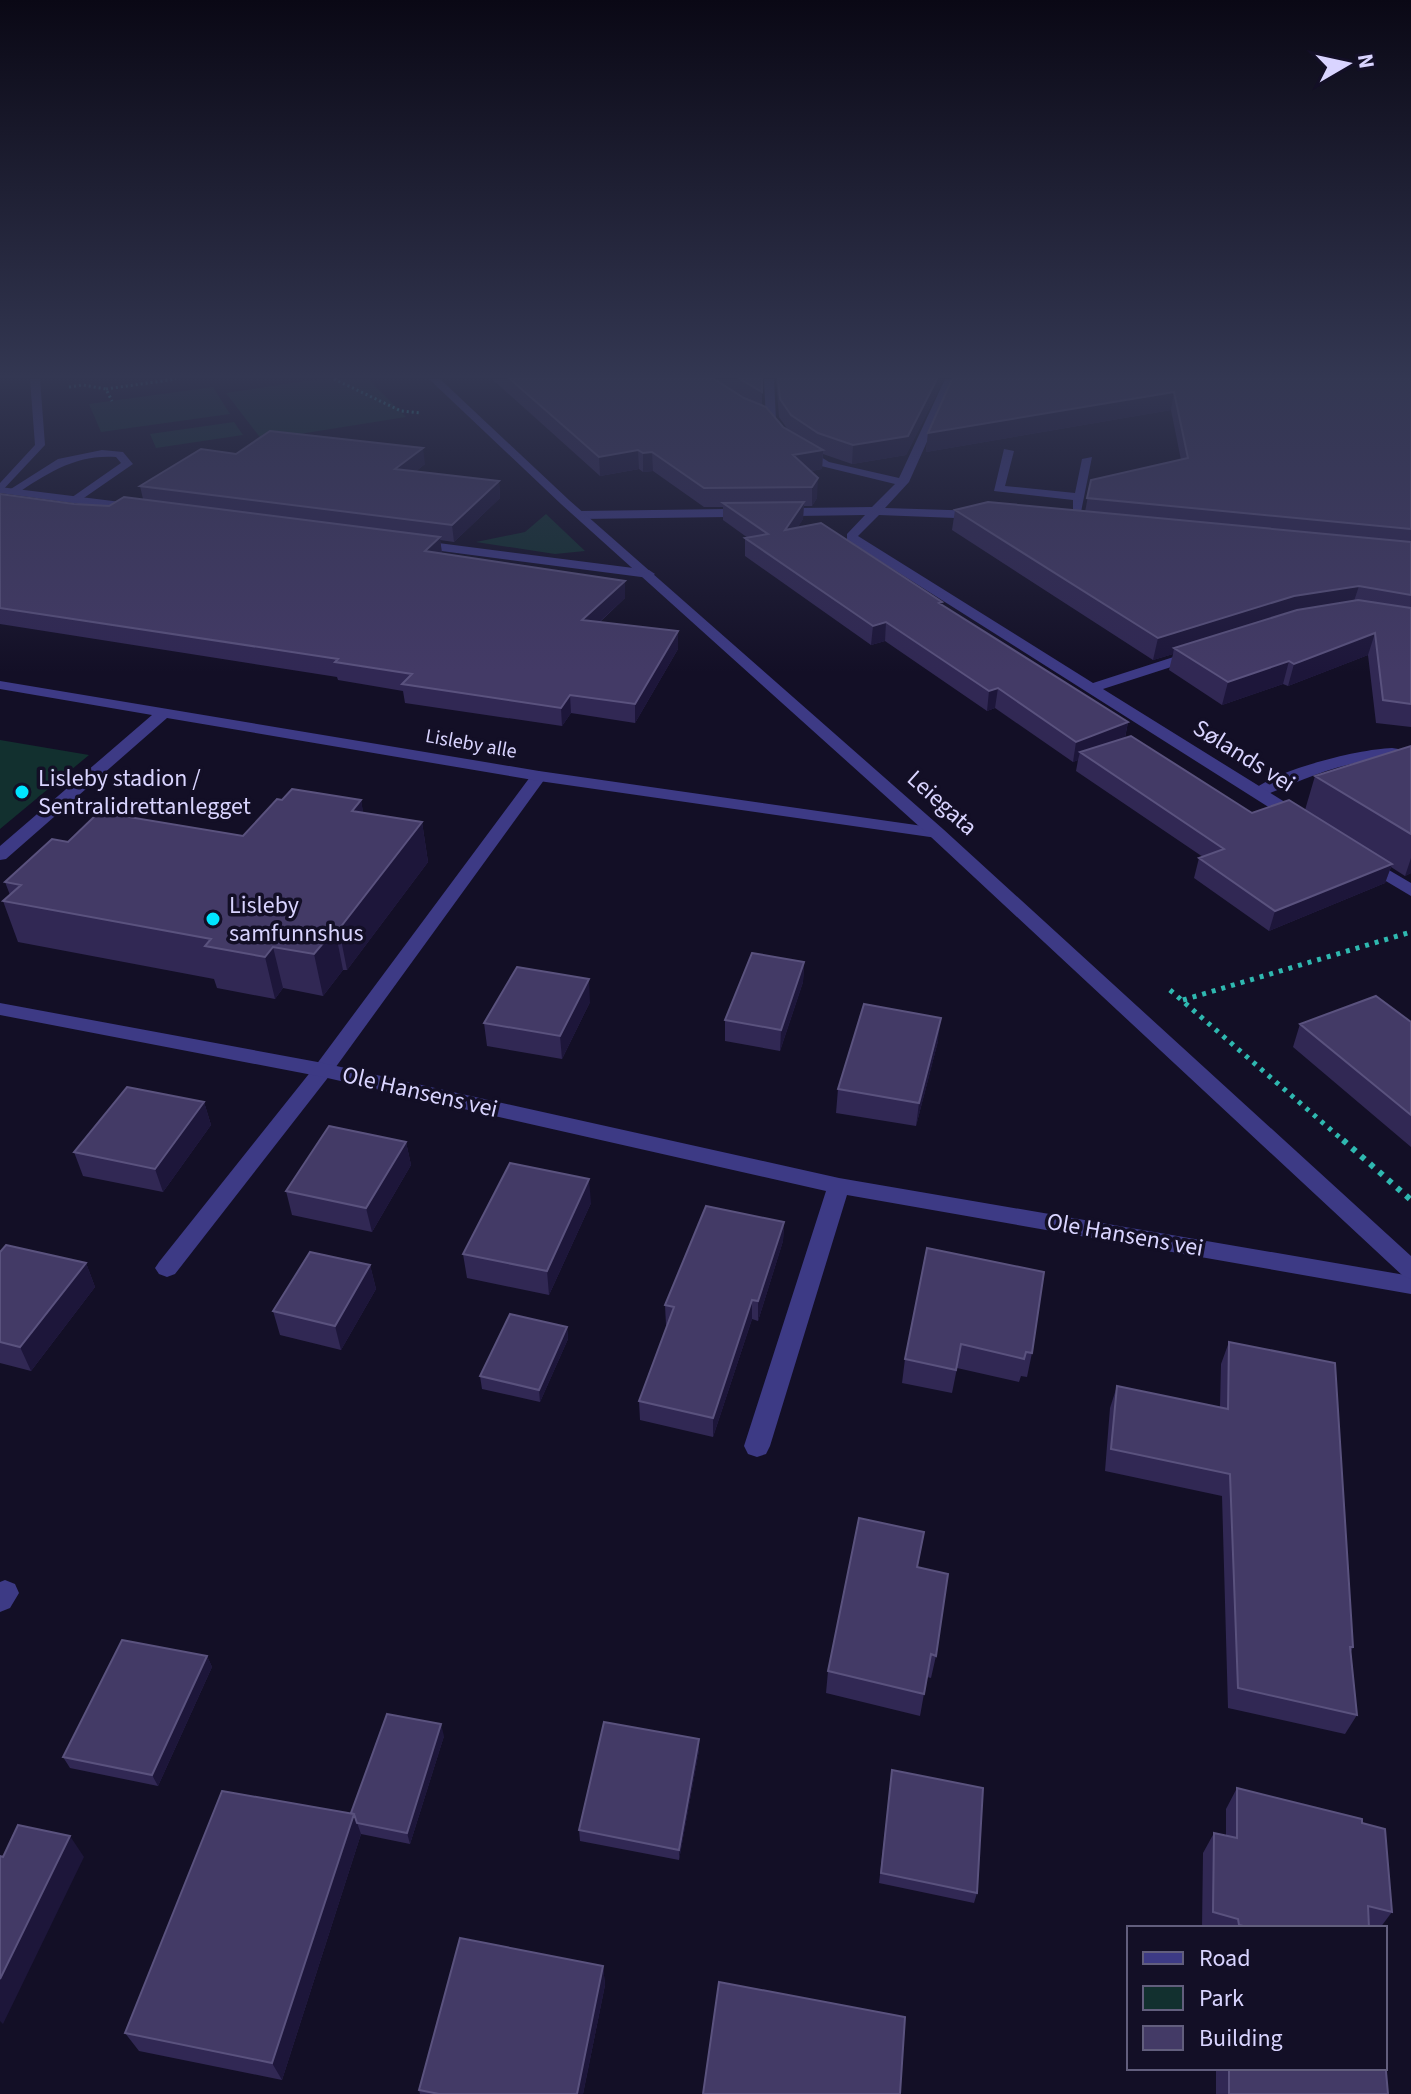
<svg xmlns="http://www.w3.org/2000/svg" width="1411" height="2094" font-family="'Source Sans 3',sans-serif">
  <style>
    .green { fill: #12302f }
    .lines { fill: none; stroke-linecap: round; stroke-linejoin: round }
    .path-far2 { stroke: #2fb8b0; stroke-width: 3; stroke-dasharray: 2 3; stroke-linecap: butt }
    .path-far1 { stroke: #2fb8b0; stroke-width: 5; stroke-dasharray: 4 6; stroke-linecap: butt }
    .path { stroke: #2fb8b0; stroke-width: 6; stroke-dasharray: 5 7; stroke-linecap: butt }
    .service { fill: #3d3a85; fill-rule: evenodd }
    .minor { fill: #3d3a85; fill-rule: evenodd }
    .tertiary { fill: #3d3a85; fill-rule: evenodd }
    .wall { fill: #312854 }
    .shaded-wall { fill: #1d163a }
    .building { fill: #433a66; stroke: #5a527e; stroke-width: 2 }
    .poi-dot { fill: #00e5ff; stroke: #130f26; stroke-width: 3 }
    .labels { text-anchor: middle; dominant-baseline: central; stroke-width: 7; stroke-linejoin: round; paint-order: stroke }
    .far-street-label { font-size: 20px; fill: #d9d4ff; stroke: #130f26 }
    .street-label { font-size: 24px; fill: #d9d4ff; stroke: #130f26 }
    .poi-label { font-size: 24px; fill: #d9d4ff; stroke: #130f26; text-anchor: start }
  </style>
  <rect width="100%" height="100%" fill="#130f26"/>
  <path class="green" d="M319 379H368L406 417 262 440 226 393Z
    M213 387 230 414 101 432 89 404Z
    M234 422 243 435 156 448 150 434Z
    M546 514 585 551 555 554 476 542 525 532Z
    M0 740 89 755 0 829Z"/>
  <g class="lines">
    <path class="path-far2" d="M334 379 401 411 421 413
      M69 387 83 385 106 389 112 401
      M106 389 176 379"/>
    <path class="path-far1" d="M1170 990 1345 1142
      M1183 1000 1411 932"/>
    <path class="path" d="M1343 1140 1411 1200"/>
    <path class="service" d="M30 379H40L45 445 0 493V483L35 445Z
      M1004 449 1014 451 1005 486 1075 493 1082 459 1092 457 1081 512H1073V500L994 491Z
      M102 450 123 452 133 464 78 502 68 500 121 463 116 457C76 454 48 473 16 494L6 492 58 459Z
      M1392 748 1411 751V761C1358 753 1313 776 1265 795H1253L1251 792C1274 770 1359 749 1392 748Z
      M539 771 547 776 330 1075 175 1274 167 1277 159 1274 155 1268 159 1262 316 1065 533 773Z
      M5 1580 15 1584 19 1593 10 1608 0 1612V1582Z"/>
    <path class="minor" d="M764 379H774L776 421 771 424 766 421Z
      M945 379H955L909 482 885 508 981 511 987 515 981 519 879 515 858 536 1093 683 1189 652H1199V658L1103 689 1304 814 1306 818 1304 822H1292L847 540V534L865 515 580 519 574 515 580 511 872 507 895 484 821 466 796 449 805 447 829 462 899 478Z
      M0 487 137 504 143 508 137 512 0 493Z
      M415 540 649 570 655 574 649 578 411 547V541Z
      M0 681 539 771 937 828 945 833 937 838 539 781 167 718 6 859 0 860V846L152 715 0 689Z
      M1365 856 1411 883V896L1359 865 1356 861 1359 857Z
      M0 1003 323 1063 839 1178 1411 1276V1294L847 1195 770 1446 766 1454 757 1457 748 1454 744 1446 826 1191 323 1077 0 1015Z"/>
    <path class="tertiary" d="M429 379H440L569 500 943 829 1411 1256V1279L1403 1276 931 837 561 504Z"/>
  </g>
  <path class="wall" d="M492 379H762V406L783 427 788 430 779 417 776 379H944L906 455 852 464 823 454 822 469 811 471 817 498 812 506H804L803 519 797 528 942 605 1128 722 1125 738 1252 813 1305 810 1315 776 1411 746V873L1405 876 1391 867 1385 883 1269 931 1194 878 1199 858 1203 857 1076 771 1078 760 1073 762 995 708 987 711 885 641 871 645 745 556V538H748L723 520V507H704L653 471 643 472 639 469 600 476Z
    M952 379H1411V727L1376 723 1368 655 1288 686 1283 684 1222 705 1169 670 1173 654 1153 660 952 530 955 510 1085 512 1091 480 1181 460 1171 410 926 452 928 433Z
    M236 454 425 464 415 472 499 481 500 498 454 542 440 540 442 554 625 581V598L600 622 678 631V649L635 723 571 713 562 726 405 703 403 691 338 680 337 677 0 624V494L74 504 109 506 143 499 140 486Z
    M361 800 363 813 422 822 428 862 347 970H343L323 996 283 988 275 999 217 988 214 979 18 942 3 901 10 895 5 882 68 842 243 836Z
    M804 962 803 982 780 1051 725 1041V1020Z
    M590 1002 562 1059 487 1046 484 1023Z
    M1411 1022V1147L1293 1047 1300 1024Z
    M938 1041 916 1126 836 1113 838 1089Z
    M204 1102 211 1125 163 1192 83 1176 74 1152Z
    M406 1142 411 1165 372 1232 292 1215 286 1191Z
    M591 1203 549 1295 467 1278 463 1254Z
    M784 1222 783 1241 758 1321 752 1319 713 1437 640 1420 639 1401 668 1325H666L665 1305Z
    M927 1248 1032 1353 1027 1377 1021 1376 1019 1382 957 1368 952 1393 902 1383 905 1359Z
    M0 1252 86 1263 95 1287 31 1371 0 1363Z
    M370 1265 376 1289 341 1350 280 1335 273 1311Z
    M567 1327 568 1339 540 1402 482 1389 480 1376Z
    M1229 1342 1353 1647 1351 1652 1357 1715 1345 1734 1228 1708 1222 1496 1105 1471 1110 1408 1117 1386 1220 1407 1221 1364Z
    M918 1567 936 1656 931 1678 927 1677 920 1716 826 1693 828 1671Z
    M207 1656 212 1667 158 1786 70 1768 63 1757Z
    M444 1736 410 1844 361 1834 282 2080 139 2051 125 2033 351 1813Z
    M699 1750 679 1860 580 1841 579 1830Z
    M892 1770 977 1893 974 1903 879 1883Z
    M1237 1788 1362 1823 1392 1912 1380 1928H1202L1203 1853 1214 1833 1226 1836V1809Z
    M603 1966 605 1985 583 2094H420L419 2090Z
    M1216 2068H1385L1388 2094H1216Z"/>
  <path class="shaded-wall" d="M937 379H944L906 455 852 464 853 445Z
    M1174 392 1171 410 926 452 928 433Z
    M423 448 425 464 397 486 395 469Z
    M638 450 639 469 600 476 599 457Z
    M823 450 822 469 792 474 793 455Z
    M652 452 653 471 643 472V453Z
    M818 478 817 498 812 506V487Z
    M499 481 500 498 454 542 452 525Z
    M804 502 803 519 784 548 785 530Z
    M440 537 442 554 425 551Z
    M625 581V598L583 637 582 620Z
    M1359 586 1352 607 1174 648 1173 654 1153 660 1158 638 1294 596Z
    M886 622 885 641 871 645 873 626Z
    M678 631V649L635 723V704Z
    M1375 633 1368 655 1288 686 1294 664Z
    M1289 661 1283 684 1222 705 1228 682Z
    M998 688 995 708 987 711 989 691Z
    M570 695 571 713 562 726 561 708Z
    M1128 722 1124 742 1080 752 1078 760 1073 762 1076 742Z
    M361 800 368 840 352 811Z
    M422 822 428 862 347 970 339 929Z
    M1411 858V873L1405 876Z
    M1392 864 1385 883 1269 931 1275 911Z
    M335 929 343 970 323 996 314 954Z
    M273 947 283 988 275 999 265 957Z
    M804 962 803 982 780 1051 781 1030Z
    M589 979 590 1002 562 1059 560 1036Z
    M941 1018 938 1041 916 1126 919 1103Z
    M204 1102 211 1125 163 1192 155 1169Z
    M406 1142 411 1165 372 1232 366 1208Z
    M589 1179 591 1203 549 1295 547 1271Z
    M784 1222 783 1241 758 1321V1301Z
    M86 1263 95 1287 31 1371 20 1347Z
    M370 1265 376 1289 341 1350 335 1326Z
    M752 1300V1319L713 1437V1418Z
    M567 1327 568 1339 540 1402 539 1390Z
    M207 1656 212 1667 158 1786 152 1775Z
    M441 1724 444 1736 410 1844 407 1833Z
    M699 1739V1750L679 1860V1850Z
    M354 1814 361 1834 282 2080 272 2063Z
    M70 1836 84 1857 3 2024 0 2021V1979Z
    M603 1966 605 1985 583 2094H577Z"/>
  <path class="building" d="M510 379H714L744 398 766 407 783 427 823 450 793 455 818 478 812 487 704 488 652 452 643 453 638 450 599 457Z
    M740 379H762V392Z
    M778 379H937L908 436 853 445 818 433 791 415 780 399Z
    M952 379H1411V529L1087 498 1091 480 1188 458 1174 392 928 433Z
    M270 431 423 448 395 469 499 481 452 525 140 486 201 449 236 454Z
    M0 494 74 504 109 506 124 497 440 537 425 551 625 581 582 620 678 631 635 704 570 695 561 708 402 684 412 674 335 662 338 659 0 608Z
    M804 502 785 530 821 523 942 602 939 603 1128 722 1076 742 998 688 989 691 886 622 873 626 745 538 768 534 723 503Z
    M988 502 1411 542V595L1359 586 1294 596 1158 638 955 510Z
    M1358 600 1411 608V704L1383 700 1375 633 1294 664 1289 661 1228 682 1174 648 1297 610Z
    M1131 736 1252 813 1289 800 1392 864 1275 911 1199 858 1224 849 1080 752Z
    M1411 746V834L1315 776Z
    M292 789 361 800 352 811 422 822 339 929H335L314 954 273 947 265 957 205 946 211 939 3 901 21 885 5 882 52 839 68 842 99 812 243 836 277 799 282 800Z
    M752 953 804 962 781 1030 725 1020Z
    M517 967 589 979 560 1036 484 1023Z
    M1376 996 1411 1022V1115L1300 1024Z
    M864 1004 941 1018 919 1103 838 1089Z
    M127 1087 204 1102 155 1169 74 1152Z
    M329 1126 406 1142 366 1208 286 1191Z
    M510 1163 589 1179 547 1271 463 1254Z
    M706 1206 784 1222 758 1301 752 1300 713 1418 639 1401 674 1307 665 1305Z
    M6 1245 86 1263 20 1347 0 1342V1252Z
    M927 1248 1044 1272 1032 1353 1026 1352 1024 1359 961 1344 956 1370 905 1359Z
    M310 1252 370 1265 335 1326 273 1311Z
    M510 1314 567 1327 539 1390 480 1376Z
    M1229 1342 1335 1363 1353 1647H1350L1357 1715 1238 1688 1230 1474 1111 1449 1117 1386 1228 1409Z
    M859 1518 924 1532 917 1567 948 1574 936 1656 931 1654 924 1694 828 1671Z
    M122 1640 207 1656 152 1775 63 1757Z
    M387 1714 441 1724 407 1833 357 1823 354 1814 351 1813Z
    M604 1722 699 1739 679 1850 579 1830Z
    M892 1770 983 1788 977 1893 881 1873Z
    M1237 1788 1362 1819V1823L1385 1829 1392 1912 1368 1906 1369 1928H1252L1239 1925 1238 1919 1213 1912 1214 1833 1237 1838Z
    M222 1791 354 1814 272 2063 125 2033Z
    M18 1825 70 1836 0 1979V1856L3 1857Z
    M460 1938 603 1966 577 2094H439L419 2090Z
    M719 1982 905 2017 900 2094H703Z
    M1385 2060 1388 2094H1229V2068H1385Z"/>
  <linearGradient id="sky" x2="0" y2="1"><stop stop-color="#0a0815"/><stop offset="0.56" stop-color="#333752"/><stop offset="1" stop-color="#333752" stop-opacity="0"/></linearGradient>
  <rect width="1411" height="672" fill="url(#sky)"/>
  <g class="poi-dot">
    <circle cx="22" cy="792" r="8"/>
    <circle cx="213" cy="919" r="8"/>
  </g>
  <g class="labels">
    <g class="far-street-label">
      <text transform="translate(471 744) rotate(10)">Lisleby alle</text>
    </g>
    <g class="street-label">
      <text transform="translate(1244 756) rotate(32)">Sølands vei</text>
      <text transform="translate(942 803) rotate(42)">Leiegata</text>
      <text transform="translate(420 1092) rotate(13)">Ole Hansens vei</text>
      <text transform="translate(1125 1235) rotate(10)">Ole Hansens vei</text>
    </g>
    <g class="poi-label">
      <text x="38" y="778">Lisleby stadion /<tspan x="38" dy="28">Sentralidrettanlegget</tspan></text>
      <text x="229" y="905">Lisleby<tspan x="229" dy="28">samfunnshus</tspan></text>
    </g>
  </g>
  <rect x="1127" y="1926" width="260" height="144" fill="#130f26" stroke="#625e7d" stroke-width="2"/>
  <rect x="1143" y="1952" width="40" height="12" fill="#3d3a85" stroke="#625e7d" stroke-width="2"/>
  <text x="1199" y="1966" font-size="24" fill="#d9d4ff">Road</text>
  <rect x="1143" y="1986" width="40" height="24" fill="#12302f" stroke="#625e7d" stroke-width="2"/>
  <text x="1199" y="2006" font-size="24" fill="#d9d4ff">Park</text>
  <rect x="1143" y="2026" width="40" height="24" fill="#433a66" stroke="#625e7d" stroke-width="2"/>
  <text x="1199" y="2046" font-size="24" fill="#d9d4ff">Building</text>
  <g transform="translate(1347 64) rotate(81)" stroke="#130f26" stroke-width="6" paint-order="stroke">
  <path d="M0-6L14 30L0 20L-14 30Z" fill="#d9d4ff"/>
  <text y="-12" font-size="22" font-weight="bold" text-anchor="middle" fill="#d9d4ff">N</text>
  </g>
</svg>
